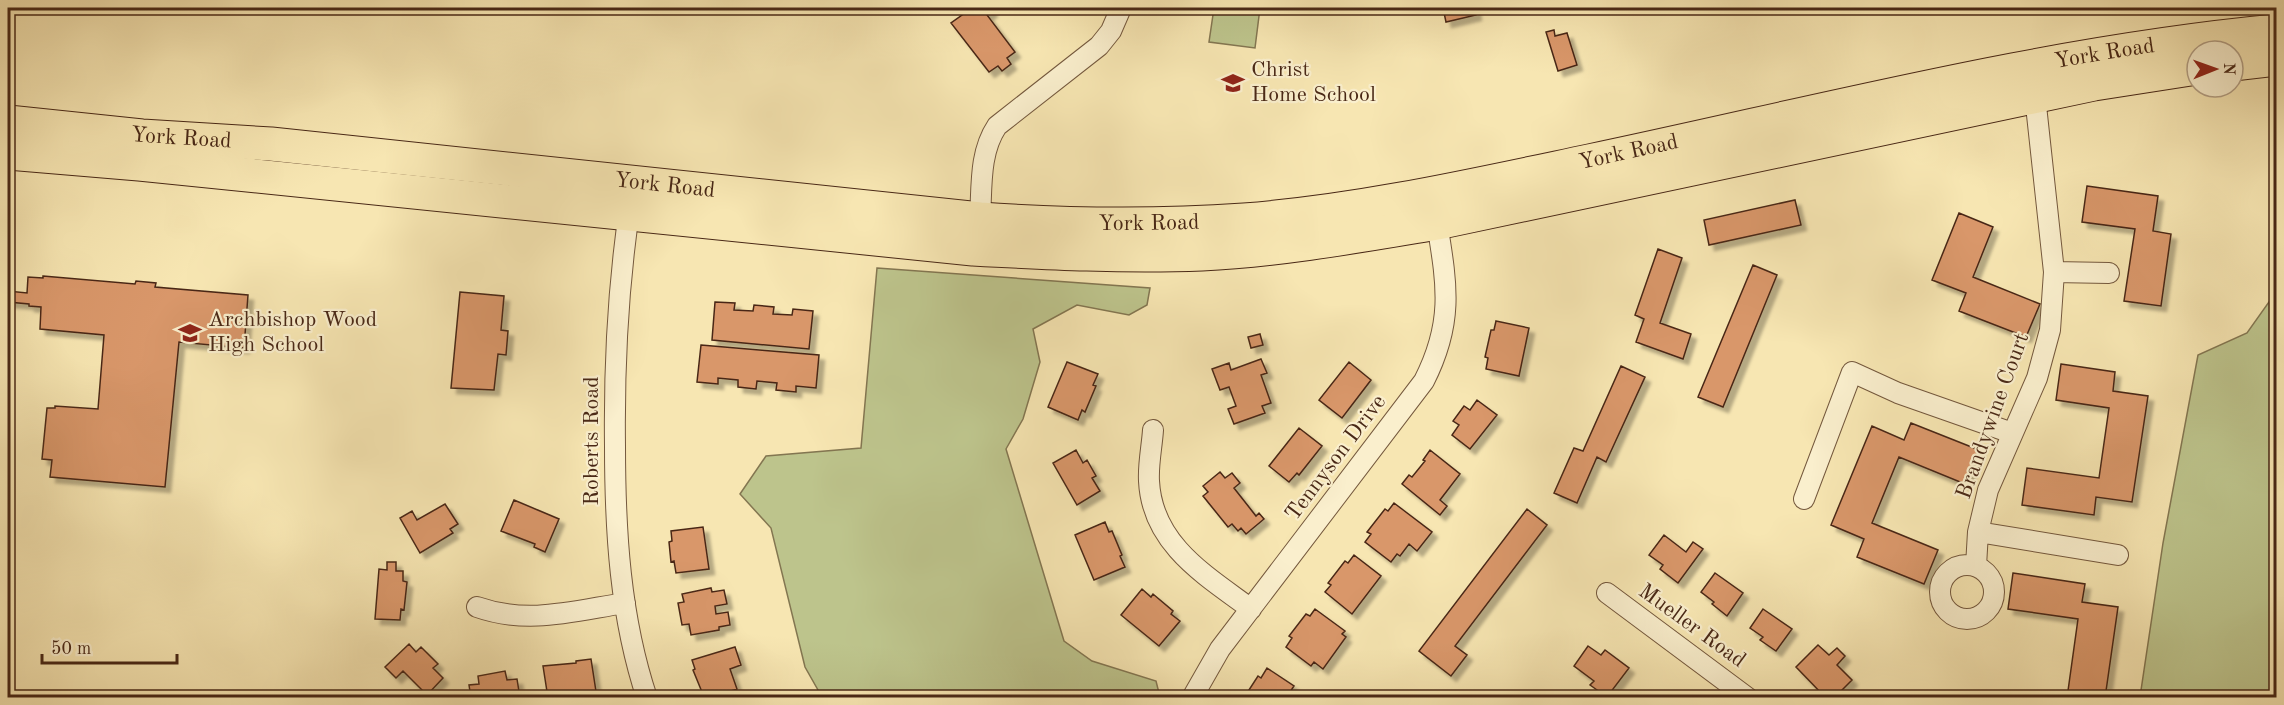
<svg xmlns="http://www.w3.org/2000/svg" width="2284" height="705" font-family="'Old Standard TT',serif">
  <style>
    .green { fill: #bdc48c; stroke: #837651; stroke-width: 1.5 }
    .building { fill: #d9976b; stroke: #492816; stroke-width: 1.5; filter: url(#shadow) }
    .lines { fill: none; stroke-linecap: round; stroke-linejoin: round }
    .street-casing { stroke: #74583d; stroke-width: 22 }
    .highway-casing { stroke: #492816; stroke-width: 35 }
    .street { stroke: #faefcd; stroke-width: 20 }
    .highway { stroke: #f7e6b2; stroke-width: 33 }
    .labels { text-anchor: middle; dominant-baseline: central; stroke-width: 4.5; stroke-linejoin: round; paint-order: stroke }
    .street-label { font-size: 22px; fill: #492816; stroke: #faefcd }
    .poi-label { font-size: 22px; fill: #492816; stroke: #faefcd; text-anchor: start }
  </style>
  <defs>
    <filter id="shadow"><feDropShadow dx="5.5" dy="5.5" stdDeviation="1.5" flood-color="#0004"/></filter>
  </defs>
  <rect width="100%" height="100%" fill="#f7e6b2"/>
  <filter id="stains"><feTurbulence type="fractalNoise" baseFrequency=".00333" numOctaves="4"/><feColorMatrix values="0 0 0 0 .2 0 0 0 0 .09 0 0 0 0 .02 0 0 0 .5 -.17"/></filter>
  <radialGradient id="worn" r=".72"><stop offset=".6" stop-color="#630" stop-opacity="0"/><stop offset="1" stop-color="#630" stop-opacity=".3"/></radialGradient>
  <path class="green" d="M1214 8H1260L1255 48 1209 42Z
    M877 268 1150 288 1147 305 1129 315 1077 305 1033 329 1040 362 1023 419 1006 449 1064 641 1092 661 1156 681 1159 693 1157 697 1082 698 1079 694 1047 698 822 697 805 667 771 528 740 494 766 456 861 448Z
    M2276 292V697H2140L2163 543 2198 355 2247 333Z"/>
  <path class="building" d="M972 8H990L992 11 987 15 1015 52 1007 58 1011 64 1002 71 998 66 989 72 951 23Z
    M1443 8H1475L1476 15 1446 22Z
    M1554 30 1555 36 1567 33 1577 65 1558 71 1546 32Z
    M2087 186 2158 196 2153 231 2171 234 2161 306 2124 301 2135 229 2082 222Z
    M1795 200 1801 225 1709 245 1704 220Z
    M1959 213 1993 227 1973 277 2040 304 2026 337 1959 311 1966 293 1932 280Z
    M1658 249 1682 258 1660 323 1691 334 1683 359 1636 342 1644 319 1635 315Z
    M1753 265 1777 275 1723 407 1698 397Z
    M43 276 135 284 136 281 156 283 155 287 248 295 244 348 179 342 165 487 50 477 52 460 42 459 47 408H55V406L98 409 104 335 40 329 41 307 29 306V304L8 302V291L27 293 28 277 43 278Z
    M460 292 504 296 501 330 508 331 506 355 498 354 494 390 451 388Z
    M715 302 735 303 734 310 753 311 754 305 774 307 773 314 792 315 793 309 813 311 809 349 712 340Z
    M1496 321 1529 328 1519 376 1486 369 1488 358 1485 357 1491 330H1494Z
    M1260 334 1263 345 1251 348 1248 337Z
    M701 345 819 355 816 388 796 386V392L776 390 777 383 757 381 756 389 738 387V380L718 378V384L697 382Z
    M1261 359 1267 373 1261 375 1271 403 1262 406 1265 413 1234 424 1228 409 1236 406 1229 387 1220 390 1212 369 1229 363 1231 370Z
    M1067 362 1098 374 1093 385 1096 386 1085 412 1082 410 1078 420 1048 407Z
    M1349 362 1371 380 1342 418 1319 400Z
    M2061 364 2115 372 2113 391 2148 396 2132 502 2096 497 2094 515 2022 505 2027 468 2099 478 2109 408 2056 400Z
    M1621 366 1645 377 1606 462 1597 457 1577 503 1554 493 1574 448 1583 451Z
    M1477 400 1497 415 1470 449 1452 435 1459 425 1453 421 1464 406 1470 410Z
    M1911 423 1979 450 1965 484 1899 457 1872 523 1938 550 1924 584 1857 557 1864 539 1831 525 1872 426 1904 440Z
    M1299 428 1322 446 1299 475 1297 473 1289 482 1269 466Z
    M1076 450 1083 463 1087 460 1096 476 1092 478 1100 491 1077 505 1053 463Z
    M1430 450 1460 474 1440 500 1447 506 1440 515 1402 484 1409 475 1412 477 1425 461 1423 460Z
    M1220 472 1225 478 1232 473 1240 483 1234 488 1256 516 1259 513 1264 519 1246 534 1241 528 1238 531 1232 524 1228 527 1203 496 1208 492 1203 486Z
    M514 500 559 519 545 552 534 547 535 544 501 531Z
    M1394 503 1432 532 1417 551 1409 544 1400 556 1397 554 1391 562 1365 542 1371 534 1367 532 1385 509 1388 511Z
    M445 504 458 524 450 529 453 533 420 553 400 518 412 511 417 520Z
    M1527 509 1547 525 1455 646 1467 655 1451 676 1419 651Z
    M1105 522 1109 532 1112 531 1122 555 1120 556 1125 567 1094 580 1075 535Z
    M703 527 709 569 676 573 674 561 671 562 669 542 672 541 671 531Z
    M1664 535 1686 552 1693 542 1703 549 1678 583 1660 569 1663 565 1649 555Z
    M1354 555 1381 576 1352 614 1325 592 1331 585 1328 583 1345 561 1348 563Z
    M387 562H396V571H403V581L407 582 404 610 401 609 400 620 375 619 379 569 387 570Z
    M1715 573 1743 593 1727 616 1712 604 1714 602 1701 592Z
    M2013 573 2085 584 2082 602 2118 607 2105 698H2067L2078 619 2008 609Z
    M711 588 712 592 724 590 727 604 715 606 716 614 728 612 730 625 719 627V630L691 635 689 624 682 625 678 603 684 602 682 594Z
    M1142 589 1151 597 1153 594 1173 611 1171 614 1180 621 1159 646 1121 615Z
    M1315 609 1345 631 1342 634 1346 637 1323 669 1314 662 1311 666 1286 647 1292 638 1289 636 1306 614 1310 616Z
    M1763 609 1792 629 1776 651 1760 640 1763 637 1750 628Z
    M409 644 416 652 421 647 438 664 433 668 443 678 427 695 403 671 396 678 385 667Z
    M1818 645 1829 655 1837 648 1845 656 1837 665 1852 680 1834 698H1826L1796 667Z
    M1588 646 1601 655 1605 650 1629 668 1607 697 1590 685 1594 681 1574 666Z
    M735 647 741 665 730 669 737 689 711 698 709 696 704 697 693 670 695 669 692 660Z
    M591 659 597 698H548L543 666 576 663V661Z
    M1267 668 1294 686 1286 698H1247L1249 694 1247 693 1258 676 1261 678Z
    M505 671 507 680 517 679 520 698H471L469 685 479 684 478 676Z"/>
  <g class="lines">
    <g class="street-casing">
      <path id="street" d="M630 206C618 285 614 366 615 446 615 531 620 617 647 698
        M980 219C982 187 979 153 997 126L1099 46 1111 31 1121 8
        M2054 272 2109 273
        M1153 430C1152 446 1148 464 1149 481 1152 544 1205 575 1251 609
        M1804 499 1852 372 1898 393 2012 433
        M1978 532 2118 555
        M1940 592a27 27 0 1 1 54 0a27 27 0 1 1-54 0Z
        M1976 566 1978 532 1988 490 2037 378 2050 330 2054 272 2034 87
        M1607 593 1748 698
        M477 607C528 625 573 611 625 603
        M1192 698 1220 649 1424 381C1454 322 1447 285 1437 223"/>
    </g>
    <g class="highway-casing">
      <g id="highway">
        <path d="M2233 64 2276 59"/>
        <path id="s1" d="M8 122 142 136 271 144 980 219C1068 225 1156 226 1244 220 1360 211 1475 185 1589 161 1817 113 2044 53 2276 31"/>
        <path d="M8 153 139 164 973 249C1049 253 1125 257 1202 254 1281 250 1359 236 1437 223L2094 84 2197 68"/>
      </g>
    </g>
    <use href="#street" class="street"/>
    <use href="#highway" class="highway"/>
  </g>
  <defs>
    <g id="school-bare" transform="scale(1.8)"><path d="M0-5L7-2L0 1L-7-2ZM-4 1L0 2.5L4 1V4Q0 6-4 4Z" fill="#8f2418" stroke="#faefcd" stroke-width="2.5" paint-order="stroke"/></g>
  </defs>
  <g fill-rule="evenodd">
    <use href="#school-bare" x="1233" y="83"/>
    <use href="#school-bare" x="190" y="333"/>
  </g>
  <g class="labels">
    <g class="street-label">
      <text stroke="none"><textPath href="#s1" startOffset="2118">York Road</textPath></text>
      <text stroke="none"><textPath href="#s1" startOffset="174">York Road</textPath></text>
      <text stroke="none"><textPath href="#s1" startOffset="1632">York Road</textPath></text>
      <text stroke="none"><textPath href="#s1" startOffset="660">York Road</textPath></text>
      <text stroke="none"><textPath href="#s1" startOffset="1146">York Road</textPath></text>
      <text transform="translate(1993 416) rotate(-70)">Brandywine Court</text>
      <text transform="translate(592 441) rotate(-90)">Roberts Road</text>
      <text transform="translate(1336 458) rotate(-53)">Tennyson Drive</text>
      <text transform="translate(1692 626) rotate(36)">Mueller Road</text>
    </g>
    <g class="poi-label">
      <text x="1251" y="70">Christ<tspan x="1251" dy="25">Home School</tspan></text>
      <text x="208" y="320">Archbishop Wood<tspan x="208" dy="25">High School</tspan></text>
    </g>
  </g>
  <rect width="2284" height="705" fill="none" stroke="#f7e6b2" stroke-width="30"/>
  <rect x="9" y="9" width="2266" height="687" fill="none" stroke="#492816" stroke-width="3"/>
  <rect x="15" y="15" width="2254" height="675" fill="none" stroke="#492816" stroke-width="1.5"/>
  <g transform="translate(2215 69) rotate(89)"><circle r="28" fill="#faefcd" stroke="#b39f84" stroke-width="1.5"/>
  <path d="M0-4.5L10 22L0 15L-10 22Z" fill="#8f2418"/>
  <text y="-9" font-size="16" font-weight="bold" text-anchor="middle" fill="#492816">N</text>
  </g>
  <path d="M42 654v9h135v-9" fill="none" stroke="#492816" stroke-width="3"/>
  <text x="51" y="654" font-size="18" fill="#492816" stroke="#faefcd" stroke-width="4.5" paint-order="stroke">50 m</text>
  <rect width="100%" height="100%" filter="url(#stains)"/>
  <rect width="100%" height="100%" fill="url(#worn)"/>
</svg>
